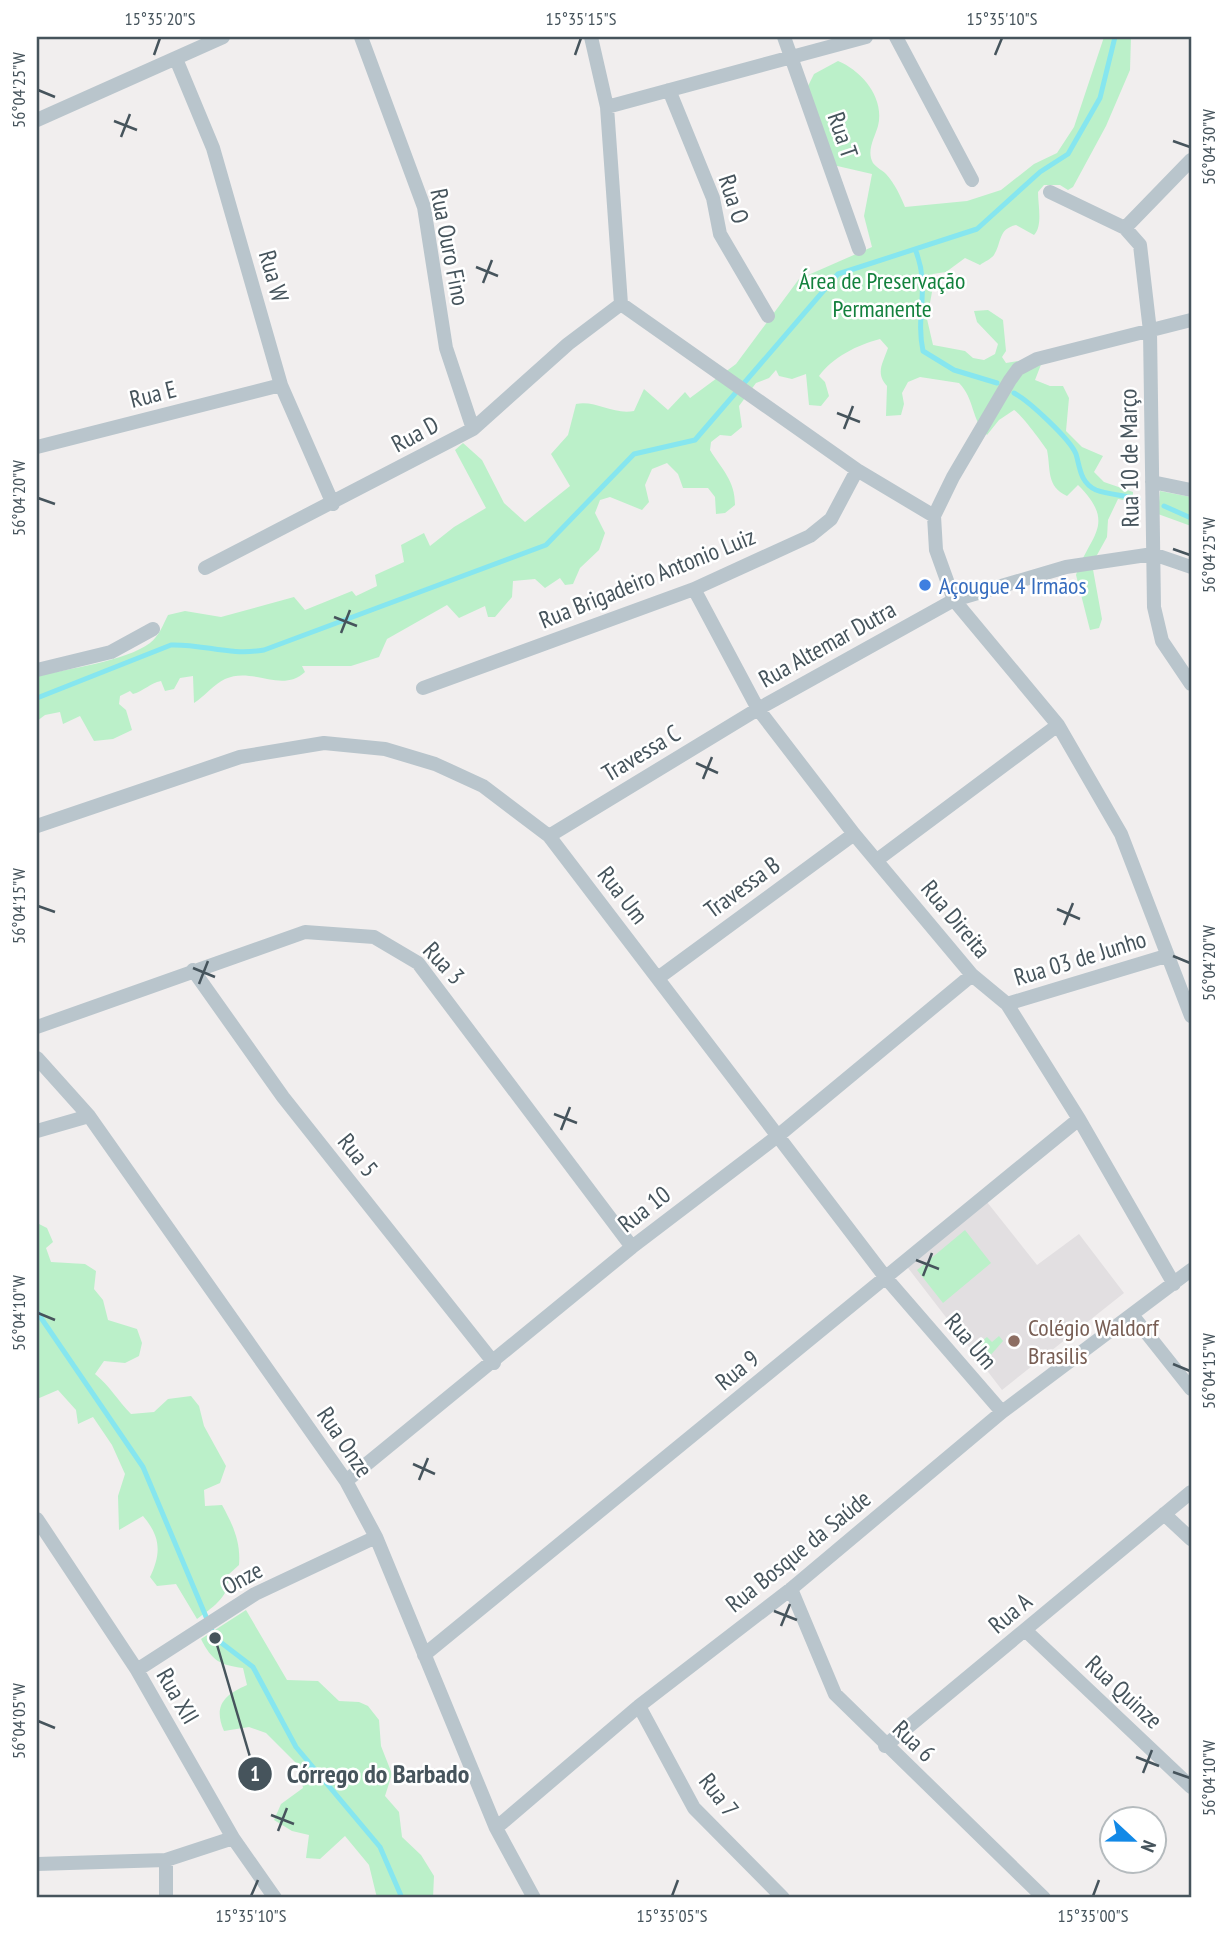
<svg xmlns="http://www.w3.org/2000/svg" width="1228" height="1935" font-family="'PT Sans Narrow',sans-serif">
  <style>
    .education { fill: #e2dfe1 }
    .green { fill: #bbf0c9 }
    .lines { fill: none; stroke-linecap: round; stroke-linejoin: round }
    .stream { stroke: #86e6ef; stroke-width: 5 }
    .minor { stroke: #b9c5cc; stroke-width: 14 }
    .ticks { fill: none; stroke: #46545c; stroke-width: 2.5 }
    .shop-dot { fill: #3f7fe0; stroke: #fff; stroke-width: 2.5 }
    .education-dot { fill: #8d6e63; stroke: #fff; stroke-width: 2.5 }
    .labels { text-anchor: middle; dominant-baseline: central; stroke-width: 5; stroke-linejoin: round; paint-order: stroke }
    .street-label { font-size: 24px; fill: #46545c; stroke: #fff }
    .park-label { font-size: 24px; fill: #13813d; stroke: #fff }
    .shop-label { font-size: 24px; fill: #366cbe; stroke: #fff; text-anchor: start }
    .education-label { font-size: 24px; fill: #785e54; stroke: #fff; text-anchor: start }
    .leader { fill: none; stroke: #46545c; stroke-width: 2.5 }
    .callout-dot { fill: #46545c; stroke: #fff; stroke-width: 2.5 }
    .mark-label { font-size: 21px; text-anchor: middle; font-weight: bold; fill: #fff }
    .callout-label { font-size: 26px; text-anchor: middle; font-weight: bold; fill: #46545c; stroke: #fff; stroke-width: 5; stroke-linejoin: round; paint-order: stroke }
    .neatline { fill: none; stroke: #46545c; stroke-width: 2.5 }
    .ticks-label { font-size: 18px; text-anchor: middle; fill: #46545c }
  </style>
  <rect width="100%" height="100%" fill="#f1eeee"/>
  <path class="education" d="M987 1202 1037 1265 1079 1234 1124 1293 1002 1390 905 1264Z"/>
  <path class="green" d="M1104 37H1131L1130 70 1106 126 1073 187 1068 190 1060 185H1044L1038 192C1038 205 1043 226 1034 235L1016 225C998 229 1002 242 994 255 991 259 984 262 980 265L965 258 946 272 933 274 928 282 932 292 927 319 933 345 965 351 973 358 984 360 995 354 998 344 977 322 974 311 988 310 1003 320 1006 351 1002 357 1006 363 1037 358 1042 362 1035 380 1050 386H1063L1069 398 1066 431 1082 447 1103 456 1094 472 1104 482 1133 492V502L1118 499 1108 520 1107 537 1092 564 1102 619 1099 628 1090 630 1076 575C1089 535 1118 525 1078 485L1067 496C1046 486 1051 470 1047 450 1041 441 1021 414 1014 410L999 420 987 435C971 420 975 399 959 383L920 377 908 382 902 393 904 404 901 415 886 416 887 386C875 373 883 363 888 348L880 339C857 345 833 357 819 376L825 382 829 396 821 406 809 405 806 374 792 379 779 376 776 370 769 378 756 383 739 406 742 427 731 436 720 435 711 442 710 450C722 470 735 480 735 505L725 513 716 514 715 497 708 488H683L678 474 667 463 652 469 645 485 649 502 642 510 610 497 600 500 595 513 605 533 599 550 580 568 573 584 565 585 560 578 545 588 535 579 513 581 512 597 495 617H488L485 606 459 618 447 605 387 639 379 657 351 666H302L305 672C281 694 253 666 225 679 214 684 205 696 194 703L193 676 180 678 174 689 165 691 161 681C150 683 144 691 133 694L130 691 120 696 119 704 126 710 132 730 113 739 94 741 80 716 63 724 60 712 45 715 37 721V676C67 669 126 661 150 643 159 636 163 625 168 615L185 611 221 617 294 597 305 610 352 591 356 596 377 586 375 575 404 562 401 545 424 533 430 546 454 527 486 508 455 450 463 443 482 460 504 503 525 522 570 486 551 454 568 435 576 404C596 400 613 415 634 411L644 389 668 410 685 392 690 398 736 364 799 279 872 247 864 216 872 174 833 165 807 88 814 74 838 61C862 71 885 98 878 126 875 137 866 151 873 163 876 167 883 171 886 174 895 184 900 195 905 207L967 201 1001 190 1034 164 1057 153 1074 127Z
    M1160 491 1191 497V526L1158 514Z
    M37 1223 47 1228 53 1242 46 1248 51 1262 85 1264 96 1271 94 1289 103 1300 108 1320 137 1329 142 1343 139 1356 125 1363 104 1361 95 1374C110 1386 118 1401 131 1414L154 1412 168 1399 191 1396 199 1406 204 1426 226 1466 220 1483 204 1490 205 1506 222 1505C233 1525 241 1542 239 1565L228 1575C231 1596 213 1607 197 1619L176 1584 157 1586 150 1577C162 1552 160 1536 143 1516L119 1530 118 1496 125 1474 112 1445 93 1417 78 1424 76 1410 58 1390 37 1399Z
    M965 1230 991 1263 943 1303 917 1270Z
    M999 1336 1003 1341 989 1357 985 1353 988 1350 978 1344 987 1337 992 1342Z
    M246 1610 287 1680 318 1681 339 1701 359 1702 368 1706 379 1720 381 1746 392 1774 385 1796 399 1812 402 1837 421 1855 434 1876 433 1898H377L369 1865 345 1836 320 1859 306 1858 309 1835 292 1831 274 1820 281 1804 303 1788 299 1766 266 1733 249 1727 224 1731C213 1706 224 1695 247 1685L243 1668C220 1665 212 1661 201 1639Z"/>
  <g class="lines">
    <path class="stream" d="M915 249C931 288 915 313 923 351L954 370 997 383
      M1014 393C1029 401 1070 439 1076 454 1080 467 1080 483 1096 490 1109 495 1125 495 1138 499
      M1164 506 1191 518
      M37 698 171 645C204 644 229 656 264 650L546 545 634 454 695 440 838 274 977 229 1040 172 1068 154 1100 98 1115 37
      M37 1312 143 1467 215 1638 253 1667 296 1747 380 1847 402 1898"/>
    <path class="minor" d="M361 37 424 207 446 348 473 429
      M591 37 607 107 621 304 857 470 934 516
      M784 37 859 249
      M896 37 972 180
      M176 59 213 148 281 385 333 504
      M669 90 713 198 720 234 768 316
      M607 107 866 37
      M37 120 223 37
      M1050 192 1125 228 1140 245 1150 331 1154 607 1162 641 1191 684
      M1125 228 1191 160
      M1191 320 1037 359 1018 369 1010 380 953 477 934 516 936 550 954 600 1058 725 1121 834 1191 1016
      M37 447 281 385
      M1152 482 1191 490
      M205 568 473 429 568 344 621 304
      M694 589 758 709 854 834 972 975 1007 1004 1079 1119 1174 1284
      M37 670 111 652 153 629
      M423 688 694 589 810 536 831 519 857 470
      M37 826 240 757 324 743 385 749 435 764 483 786 549 836 886 1278 1002 1412
      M549 836 758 709 954 600 1066 567 1153 554 1191 567
      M877 860 1058 725
      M193 970 283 1097 494 1363
      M658 978 854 834
      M1007 1004 1166 956
      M37 1027 305 932 374 937 418 963 632 1247
      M37 1058 89 1116 346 1481 376 1537 496 1828 534 1898
      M37 1131 89 1116
      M1133 1316 1191 1389
      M346 1481 632 1247 779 1135 972 975
      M1164 1514 1191 1539
      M37 1519 137 1670 233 1838 275 1898
      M791 1589 835 1694 1044 1898
      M1025 1630 1191 1787
      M424 1655 1079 1119
      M137 1670 255 1594 376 1537
      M639 1706 694 1808 783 1898
      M885 1746 1191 1492
      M496 1828 639 1706 791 1589 1002 1412 1191 1270
      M37 1864 166 1860
      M166 1898V1860L233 1838"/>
  </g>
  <path class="ticks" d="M154 55 160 38M575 55 581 38M995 55 1002 38M38 90 55 97M114 121 137 130M121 137 130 114M1173 141 1190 147M476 267 498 276M483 283 492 260M837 413 860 422M844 429 853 406M38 498 55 504M1173 549 1190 555M334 617 357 626M341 633 350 610M696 763 718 773M703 779 712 757M38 906 55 912M1057 909 1080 919M1064 925 1073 903M1173 956 1190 963M193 968 215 977M199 984 208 961M554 1114 577 1123M561 1130 570 1107M916 1260 939 1269M923 1276 932 1253M38 1313 55 1320M1173 1364 1190 1371M413 1464 435 1474M419 1480 428 1458M774 1611 797 1620M781 1626 790 1604M38 1721 55 1728M1136 1757 1159 1766M1173 1772 1190 1778M1143 1773 1152 1750M271 1815 294 1824M278 1831 287 1808M251 1896 258 1880M672 1896 678 1880M1093 1896 1099 1880"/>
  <circle class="shop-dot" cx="925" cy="585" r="7"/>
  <circle class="education-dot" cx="1014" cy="1341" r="7"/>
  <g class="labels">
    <g class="street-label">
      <text transform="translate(843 135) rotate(71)">Rua T</text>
      <text transform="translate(734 199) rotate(72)">Rua O</text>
      <text transform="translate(450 247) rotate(79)">Rua Ouro Fino</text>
      <text transform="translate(274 276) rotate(74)">Rua W</text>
      <text transform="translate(153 394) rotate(-14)">Rua E</text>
      <text transform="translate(415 434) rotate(-28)">Rua D</text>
      <text transform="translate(1129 458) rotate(-91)">Rua 10 de Março</text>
      <text transform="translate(647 578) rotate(-22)">Rua Brigadeiro Antonio Luiz</text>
      <text transform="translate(827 644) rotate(-29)">Rua Altemar Dutra</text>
      <text transform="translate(641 753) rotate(-31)">Travessa C</text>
      <text transform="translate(742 887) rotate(-36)">Travessa B</text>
      <text transform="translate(623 895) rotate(52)">Rua Um</text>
      <text transform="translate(956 919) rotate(50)">Rua Direita</text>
      <text transform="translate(1080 958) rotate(-17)">Rua 03 de Junho</text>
      <text transform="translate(444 963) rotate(47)">Rua 3</text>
      <text transform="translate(358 1155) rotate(51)">Rua 5</text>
      <text transform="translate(644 1209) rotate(-38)">Rua 10</text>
      <text transform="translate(971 1341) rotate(49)">Rua Um</text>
      <text transform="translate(737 1370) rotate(-39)">Rua 9</text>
      <text transform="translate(345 1442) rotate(56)">Rua Onze</text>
      <text transform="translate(798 1551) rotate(-39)">Rua Bosque da Saúde</text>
      <text transform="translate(242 1578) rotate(-29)">Onze</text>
      <text transform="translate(1010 1613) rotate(-40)">Rua A</text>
      <text transform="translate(1124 1692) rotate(43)">Rua Quinze</text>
      <text transform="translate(178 1696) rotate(60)">Rua XII</text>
      <text transform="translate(914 1741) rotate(44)">Rua 6</text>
      <text transform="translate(719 1795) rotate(52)">Rua 7</text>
    </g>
    <g class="park-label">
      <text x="882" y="280">Área de Preservação<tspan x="882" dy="28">Permanente</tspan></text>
    </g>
    <g class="shop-label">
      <text x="939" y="585">Açougue 4 Irmãos</text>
    </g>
    <g class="education-label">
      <text x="1028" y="1327">Colégio Waldorf<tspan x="1028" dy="28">Brasilis</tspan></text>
    </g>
  </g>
  <path class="leader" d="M215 1638L255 1774"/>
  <g class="callout-dot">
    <circle cx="215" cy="1638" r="7"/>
    <circle cx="255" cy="1774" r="18"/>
  </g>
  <g class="mark-label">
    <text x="255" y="1781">1</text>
  </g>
  <g class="callout-label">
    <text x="378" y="1783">Córrego do Barbado</text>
  </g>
  <rect width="1228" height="1935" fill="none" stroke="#ffffff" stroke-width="77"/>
  <g transform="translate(1133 1840) rotate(112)"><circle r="33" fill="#ffffff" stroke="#b5bbbe" stroke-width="2"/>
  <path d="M0-5L12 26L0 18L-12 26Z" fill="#1289e7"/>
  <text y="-10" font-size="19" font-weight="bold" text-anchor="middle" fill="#46545c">N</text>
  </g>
  <rect x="38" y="38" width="1152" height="1858" class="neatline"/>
  <g class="ticks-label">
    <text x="160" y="25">15°35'20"S</text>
    <text x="581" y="25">15°35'15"S</text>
    <text x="1002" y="25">15°35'10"S</text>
    <text transform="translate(19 90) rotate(-90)" y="6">56°04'25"W</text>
    <text transform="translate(1209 147) rotate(-90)" y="6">56°04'30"W</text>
    <text transform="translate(19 498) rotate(-90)" y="6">56°04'20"W</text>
    <text transform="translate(1209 555) rotate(-90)" y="6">56°04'25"W</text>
    <text transform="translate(19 906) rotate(-90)" y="6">56°04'15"W</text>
    <text transform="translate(1209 963) rotate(-90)" y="6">56°04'20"W</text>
    <text transform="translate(19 1313) rotate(-90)" y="6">56°04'10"W</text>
    <text transform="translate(1209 1371) rotate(-90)" y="6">56°04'15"W</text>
    <text transform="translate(19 1721) rotate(-90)" y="6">56°04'05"W</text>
    <text transform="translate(1209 1778) rotate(-90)" y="6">56°04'10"W</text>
    <text x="251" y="1922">15°35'10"S</text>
    <text x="672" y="1922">15°35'05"S</text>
    <text x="1093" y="1922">15°35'00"S</text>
  </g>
</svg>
